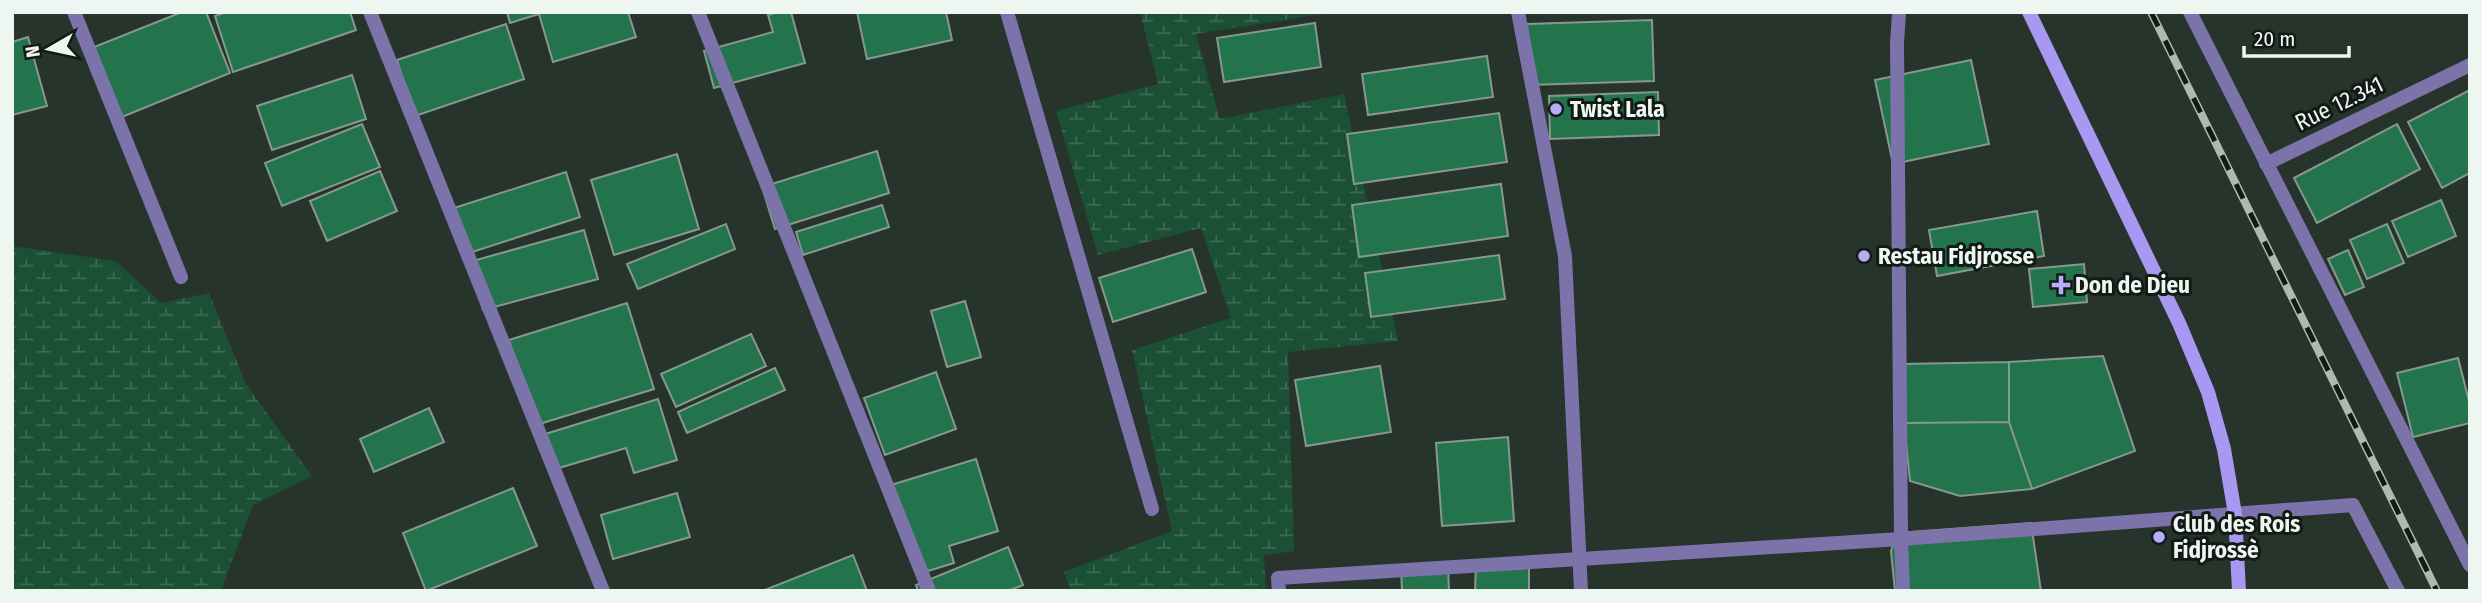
<svg xmlns="http://www.w3.org/2000/svg" width="2482" height="603" font-family="'Fira Sans Condensed',sans-serif">
  <style>
    .wetland { fill: url(#wetland-marsh) }
    .building { fill: #23744d; stroke: #88988e; stroke-width: 2 }
    .lines { fill: none; stroke-linecap: round; stroke-linejoin: round }
    .minor { stroke: #7d73ab; stroke-width: 14 }
    .secondary { stroke: #a898f1; stroke-width: 14 }
    .rail-casing { stroke: #afb9b2; stroke-width: 8 }
    .rail { stroke: #131a16; stroke-width: 5; stroke-dasharray: 16; stroke-linecap: butt }
    .poi-dot { fill: #b8abf7; stroke: #131a16; stroke-width: 2.5 }
    .labels { text-anchor: middle; dominant-baseline: central; stroke-width: 6; stroke-linejoin: round; paint-order: stroke }
    .street-label { font-size: 23px; fill: #edf6f0; stroke: #131a16 }
    .poi-label { font-size: 23px; font-weight: bold; fill: #edf6f0; stroke: #131a16; text-anchor: start }
  </style>
  <defs>
    <pattern id="wetland-marsh" width="20" height="14" patternUnits="userSpaceOnUse" patternTransform="scale(1.75)"><rect width="20" height="14" fill="#1c5035"/><path d="M1 5h8M5 5V1M11 12h8M15 12V8" fill="none" stroke="#3d6a53"/></pattern>
  </defs>
  <rect width="100%" height="100%" fill="#26342b"/>
  <path class="wetland" d="M1140 12H1335L1196 34 1220 119 1344 94 1398 341 1288 352 1294 551 1264 555 1266 591H1071L1064 572 1172 531 1132 350 1231 318 1201 228 1098 255 1056 111 1158 84Z
    M12 246 116 261 161 303 209 293 246 384 312 476 253 505 221 591H12Z"/>
  <path class="building" d="M182 12H206L230 73 122 117 94 47Z
    M226 12H350L356 30 233 72 215 16Z
    M507 12H628L636 37 553 62 539 14 510 23Z
    M777 12H791L805 63 714 88 704 51 773 32 768 15Z
    M857 12H946L952 40 867 59Z
    M1652 20 1654 81 1529 85 1527 24Z
    M1315 23 1321 67 1224 82 1217 38Z
    M506 24 524 79 415 116 397 60Z
    M28 37 47 106 12 115V42Z
    M1487 56 1493 97 1368 115 1362 74Z
    M1971 60 1989 144 1893 164 1875 80Z
    M352 75 366 119 272 150 257 106Z
    M2470 90V173L2442 188 2408 122Z
    M1658 92 1659 135 1550 139 1549 96Z
    M1499 113 1507 162 1354 184 1347 134Z
    M362 124 380 167 282 206 265 163Z
    M2397 124 2420 169 2317 223 2294 178Z
    M877 151 889 193 775 229 762 187Z
    M677 154 699 229 614 255 591 180Z
    M380 171 397 211 327 241 310 201Z
    M566 172 580 217 463 255 448 210Z
    M1501 184 1508 236 1359 257 1352 205Z
    M2441 200 2456 236 2408 257 2392 221Z
    M882 205 889 227 803 255 796 232Z
    M2037 211 2044 256 1937 276 1929 230Z
    M726 224 735 249 638 289 627 264Z
    M2387 224 2404 263 2367 279 2350 240Z
    M584 230 598 279 483 310 469 262Z
    M1192 249 1206 292 1113 322 1099 278Z
    M2348 250 2364 287 2345 295 2328 259Z
    M1499 255 1505 299 1371 317 1365 273Z
    M2084 264 2087 302 2033 307 2029 269Z
    M965 301 981 357 947 367 931 311Z
    M627 303 654 389 536 425 509 340Z
    M751 334 766 366 676 407 661 374Z
    M2103 356 2135 451 2032 489 2009 422V362Z
    M2458 358 2470 405V423L2413 437 2397 373Z
    M2009 362V422L1904 423 1903 364Z
    M1380 366 1391 432 1306 446 1295 380Z
    M775 368 785 390 687 433 678 412Z
    M936 372 956 429 885 455 864 398Z
    M658 399 677 460 634 473 626 448 549 471 539 436Z
    M429 408 444 442 374 472 360 439Z
    M2009 422 2032 489 1960 496 1910 481 1904 423Z
    M1508 437 1514 521 1442 526 1436 443Z
    M976 459 998 531 949 546 954 563 918 574 891 485Z
    M513 488 537 546 426 591 403 533Z
    M677 493 690 537 613 559 601 515Z
    M2031 523 2041 591H1895L1891 551 1897 533Z
    M1008 547 1023 585 1008 591H918L916 585Z
    M853 555 867 591H762Z
    M1476 563 1529 565V591H1475Z
    M1448 566 1449 591H1402L1401 568Z"/>
  <g class="lines">
    <path class="minor" d="M74 12 181 277
      M370 12 603 591
      M698 12 929 591
      M1007 12 1152 509
      M1518 12 1565 256 1581 591
      M1899 12 1897 43 1901 539 1903 591
      M2190 12 2470 565
      M2266 164 2470 65
      M1279 591 1278 578 1901 539 2353 505 2398 591"/>
    <path class="secondary" d="M2029 12 2179 323 2208 392 2224 449 2235 514 2239 591"/>
    <g class="rail-casing">
      <path id="rail" d="M2151 12 2437 591"/>
    </g>
    <use href="#rail" class="rail"/>
  </g>
  <g class="poi-dot">
    <circle cx="1556" cy="109" r="7"/>
    <circle cx="1864" cy="256" r="7"/>
    <path d="M2057.5 274.5h7v7h7v7h-7v7h-7v-7h-7v-7h7z"/>
    <circle cx="2159" cy="537" r="7"/>
  </g>
  <g class="labels">
    <g class="street-label">
      <text transform="translate(2339 103) rotate(-26)">Rue 12.341</text>
    </g>
    <g class="poi-label">
      <text x="1570" y="109">Twist Lala</text>
      <text x="1878" y="256">Restau Fidjrosse</text>
      <text x="2075" y="285">Don de Dieu</text>
      <text x="2173" y="524">Club des Rois<tspan x="2173" dy="26">Fidjrossè</tspan></text>
    </g>
  </g>
  <rect width="2482" height="603" fill="none" stroke="#edf6f0" stroke-width="28"/>
  <g transform="translate(49 49) rotate(261)" stroke="#131a16" stroke-width="5" paint-order="stroke">
  <path d="M0-5L12 26L0 18L-12 26Z" fill="#edf6f0"/>
  <text y="-10" font-size="19" font-weight="bold" text-anchor="middle" fill="#edf6f0">N</text>
  </g>
  <path d="M2244 46v10h105v-10" fill="none" stroke="#edf6f0" stroke-width="3.5"/>
  <text x="2254" y="46" font-size="21" fill="#edf6f0" stroke="#131a16" stroke-width="5" paint-order="stroke">20 m</text>
</svg>
